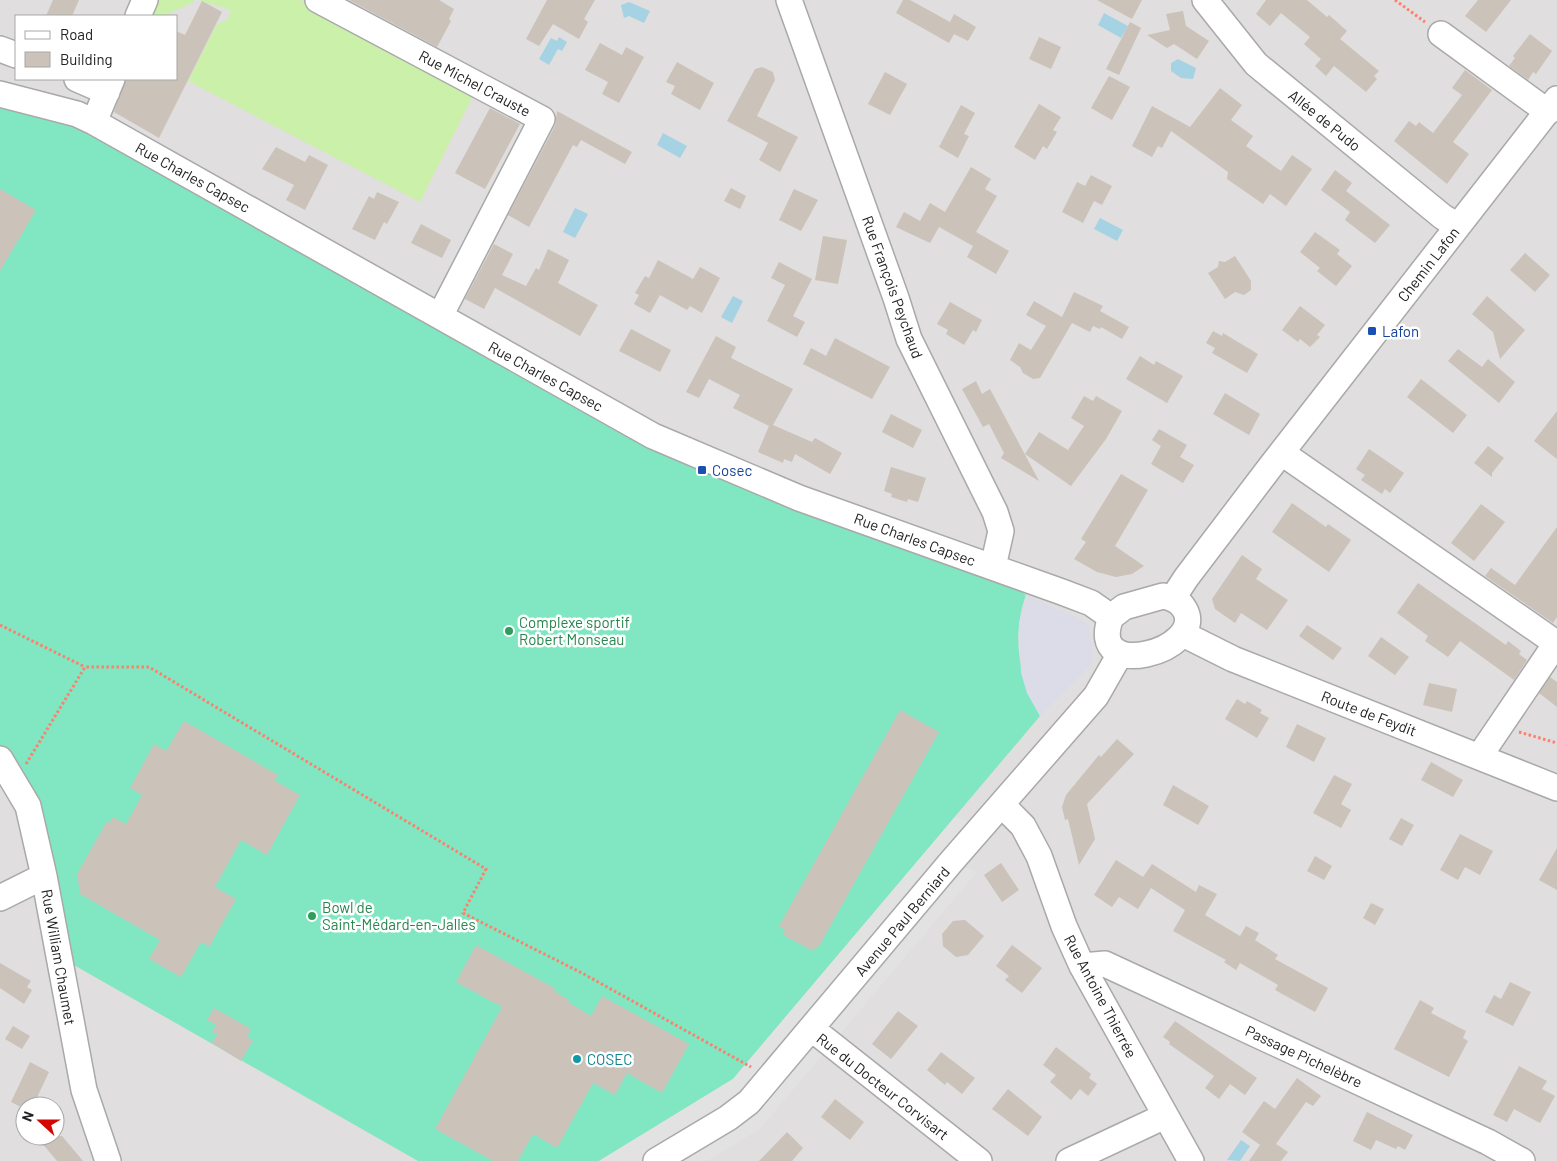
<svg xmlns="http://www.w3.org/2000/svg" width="1557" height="1161" font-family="Barlow,sans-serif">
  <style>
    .residential { fill: #e0dede; fill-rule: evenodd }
    .grass { fill: #cbf0aa }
    .pitch { fill: #80e7c2 }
    .parking { fill: #e2e2e2 }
    .plaza { fill: #dcdce9 }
    .water { fill: #a5d3e3 }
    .building { fill: #cbc2ba }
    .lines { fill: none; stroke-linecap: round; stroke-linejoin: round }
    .minor-casing { stroke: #a9a9a9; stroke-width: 28 }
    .path { stroke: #ff7f6c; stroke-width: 3; stroke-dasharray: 2.5 2.5; stroke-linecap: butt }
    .minor { stroke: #fff; stroke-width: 25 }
    .transit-dot { fill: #1a4fb4; stroke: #fff; stroke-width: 2 }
    .leisure-dot { fill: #2e9e5b; stroke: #fff; stroke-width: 2 }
    .culture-dot { fill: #0f9aa8; stroke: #fff; stroke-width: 2 }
    .labels { text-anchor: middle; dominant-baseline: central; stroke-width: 5; stroke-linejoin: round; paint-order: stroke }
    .street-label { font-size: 15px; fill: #222; stroke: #fff }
    .transit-label { font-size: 15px; fill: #164399; stroke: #fff; text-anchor: start }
    .leisure-label { font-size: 15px; fill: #27864d; stroke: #fff; text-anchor: start }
    .culture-label { font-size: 15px; fill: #0d838f; stroke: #fff; text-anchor: start }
  </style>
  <rect width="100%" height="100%" fill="#f2efe8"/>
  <path class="residential" d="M0 0H1557V1161H0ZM16 16H176V79H16ZM25 1106H55V1136H25Z"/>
  <path class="grass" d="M158 0H194L192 3 163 16H151Z
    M199 0H300L473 96 420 202 188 81 217 24 227 20 231 11C220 5 210 5 199 0Z"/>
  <path class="pitch" d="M0 94 77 114 653 436 993 567 1026 595C1011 637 1019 678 1040 716L733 1079 599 1161H418L58 956 44 876 0 759Z"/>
  <path class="parking" d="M955 817 983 826 951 863 977 872 760 1129 707 1161H599L733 1079Z"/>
  <path class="plaza" d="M1026 595 1084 621 1089 626 1092 646 1093 656 1090 666 1040 716 1027 693 1021 673 1019 624Z"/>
  <path class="water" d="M629 2 650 11 644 23 629 16 624 18 621 5Z
    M1104 13 1128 26 1121 38 1098 25Z
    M559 37 567 42 562 51 558 49 549 65 539 59 551 38 557 41Z
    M1178 59 1196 68 1193 79 1181 78 1171 71V63Z
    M663 133 687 146 680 158 657 145Z
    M575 208 588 214 575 238 563 232Z
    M1100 218 1123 230 1117 241 1094 229Z
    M733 296 743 301 732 323 721 317Z
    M1241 1140 1250 1146 1240 1161 1227 1160Z"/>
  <path class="building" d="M53 0H79L72 16H46Z
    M349 0H439L454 9 449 19 451 21 437 47Z
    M547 0H595L584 19 588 22 579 39 553 24 539 46 526 39Z
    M903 0H910L950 22 954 14 976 27 968 41 954 34 949 43 896 13Z
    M1097 0H1142L1132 19Z
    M1266 0H1307L1327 17 1329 15 1347 31 1340 39 1379 71 1374 76 1377 79 1366 92 1334 66 1326 76 1315 66 1321 59 1304 44 1310 37 1281 13 1270 26 1256 14Z
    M1478 0H1511L1486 32 1465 16Z
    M202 1 222 12 159 138 114 112 126 79H176V31L185 35Z
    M1183 11 1186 26 1209 41 1197 59 1174 44 1167 48 1147 35 1170 30 1166 14Z
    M1130 22 1141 28 1119 75 1106 69Z
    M1530 34 1552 51 1536 74 1533 72 1528 80 1509 66 1515 58 1513 56Z
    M1039 37 1061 47 1051 69 1029 59Z
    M600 43 622 55 626 47 644 57 619 103 602 94 608 82 585 70Z
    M677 62 714 83 700 110 671 94 675 86 666 82Z
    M762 67 773 72 775 80 757 116 798 137 780 172 759 160 768 143 727 121 755 69Z
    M1465 70 1492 90 1453 142 1469 154 1447 184 1394 141 1409 121 1416 126 1419 122 1433 133 1462 95 1452 88Z
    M885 72 907 84 890 115 868 104Z
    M1109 76 1130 87 1112 120 1091 108Z
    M1220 88 1242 105 1231 120 1253 136 1246 146 1281 171 1292 155 1312 169 1286 206 1270 194 1263 204 1227 179 1228 172 1171 131 1162 148 1158 146 1152 157 1132 146 1152 106 1190 127Z
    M1039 104 1061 117 1053 130 1057 132 1047 149 1043 146 1035 160 1014 147Z
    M961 105 975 113 964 134 969 136 958 158 939 147Z
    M490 108 520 124 485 189 455 173Z
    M557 111 632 152 625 164 581 140 577 147 573 145 529 227 508 215 555 126Z
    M276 147 305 162 309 155 328 165 305 210 286 200 294 185 262 169Z
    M971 167 991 179 985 189 997 196 976 232 1009 251 996 274 967 257 973 246 939 227 930 243 896 227 904 212 920 221 930 203 945 212Z
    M1335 170 1352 183 1346 191 1390 225 1375 243 1345 220 1350 212 1321 190Z
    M1091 175 1112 186 1102 205 1094 201 1083 223 1062 212 1077 182 1085 186Z
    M731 188 746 196 740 209 724 201Z
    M0 189 36 210 0 271Z
    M794 189 818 200 801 231 779 220Z
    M377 192 399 202 387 224 384 222 375 240 352 229 369 196 374 199Z
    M421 224 451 240 442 258 411 243Z
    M1315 232 1340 250 1337 254 1352 266 1336 286 1317 271 1320 268 1300 252Z
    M823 236 847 240 838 284 815 280Z
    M494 244 513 254 502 275 526 286 536 268 539 270 548 249 569 260 558 283 598 305 580 336 495 288 484 309 465 299Z
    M1525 253 1550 275 1535 292 1510 270Z
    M1235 256 1251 281V290L1244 295 1235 292 1225 299 1208 273 1218 267 1219 261 1225 262Z
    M658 260 693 279 700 267 720 278 702 313 690 306 687 310 660 295 650 313 634 304 639 295 635 293 645 276 649 278Z
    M779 262 812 279 793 316 805 322 797 337 767 321 785 285 771 278Z
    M1074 292 1103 306 1100 311 1129 327 1122 339 1101 327 1100 329 1093 326 1090 332 1072 323 1040 378 1033 379 1023 373 1020 367 1010 360 1019 343 1031 350 1046 326 1026 315 1034 301 1062 317Z
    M1487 296 1525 330 1500 359 1493 332 1472 314Z
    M950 302 982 320 976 332 973 330 964 345 946 334 948 330 937 324Z
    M1300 306 1325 325 1317 335 1320 337 1310 347 1300 339 1298 342 1282 330Z
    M631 329 671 350 660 372 619 351Z
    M1213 331 1222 336 1223 333 1258 354 1247 373 1212 353 1215 348 1206 343Z
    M716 336 736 347 731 358 793 389 773 425 812 442 815 438 842 453 830 474 795 454 792 462 784 459 783 463 758 452 769 426 733 408 740 395 709 379 699 398 686 392Z
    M835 338 890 367 872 399 803 364 811 348 826 356Z
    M1458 349 1482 367 1488 359 1515 382 1499 403 1448 361Z
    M1140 356 1154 365 1156 361 1183 376 1167 403 1126 379Z
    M1421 379 1467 415 1453 433 1407 397Z
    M976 381 982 394 990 389 1039 481 1001 458 1004 453 989 424 983 427 962 389Z
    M1225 393 1260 414 1249 435 1213 414Z
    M1084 396 1093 401 1096 396 1122 411 1106 439 1071 486 1025 454 1039 432 1068 450 1084 426 1071 418Z
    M1557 411V459L1534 441Z
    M891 414 922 430 913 448 882 432Z
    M1159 429 1187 445 1180 457 1194 465 1183 483 1151 464 1161 446 1152 440Z
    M1488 446 1504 458 1492 473V477L1474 463Z
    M1369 449 1404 473 1390 493 1385 489 1382 494 1361 480 1365 475 1356 469Z
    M891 467 926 478 918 502 908 499 907 502 891 497 892 494 884 491Z
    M1121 474 1148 490 1115 546 1144 566 1132 574 1116 577 1097 572 1074 559 1086 542 1081 539Z
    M1292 503 1326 527 1328 524 1351 540 1329 572 1272 532Z
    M1481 504 1505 522 1474 561 1451 543Z
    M1557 527V617L1553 623 1485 576 1491 568 1515 585Z
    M1242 555 1262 569 1256 579 1288 600 1267 630 1241 613 1235 623 1215 609 1212 599Z
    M1418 583 1506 645 1508 641 1521 651 1519 654 1527 660 1514 680 1460 641 1448 657 1425 641 1428 636 1397 613Z
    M1307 625 1342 648 1333 660 1299 636Z
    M1381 637 1409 657 1395 675 1368 656Z
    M1550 677 1557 682V707L1539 693Z
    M1429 683 1457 689 1452 712 1423 705Z
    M1237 699 1245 704 1247 701 1262 710 1260 713 1269 718 1257 738 1225 719Z
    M900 710 939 732 818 948 815 947 813 951 783 935 785 930 779 926Z
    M184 721 278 775 275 781 300 795 267 855 241 840 215 887 236 899 209 947 201 942 181 977 149 959 160 940 80 894 77 874 107 821 110 823 113 817 126 824 142 795 130 788 154 744 166 751Z
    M1297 724 1326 738 1314 762 1286 747Z
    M1117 739 1134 754 1087 804 1095 839 1079 865 1068 819 1065 820 1062 807 1066 795 1099 755 1101 757Z
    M1431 762 1463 780 1453 797 1421 780Z
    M1334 775 1352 784 1341 804 1351 810 1341 828 1313 813Z
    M1173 785 1209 806 1198 825 1163 805Z
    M1401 818 1414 825 1402 846 1389 839Z
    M1460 834 1493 851 1480 875 1465 867 1458 880 1440 870Z
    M1557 848V890L1539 880Z
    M1315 856 1332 866 1324 880 1307 871Z
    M1116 860 1143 877 1152 864 1196 892 1199 885 1217 894 1205 915 1240 936 1246 926 1259 933 1255 940 1278 955 1275 959 1328 988 1315 1012 1275 990 1278 985 1240 963 1236 970 1224 962 1226 960 1173 931 1185 910 1151 888 1138 909 1119 897 1112 907 1094 895Z
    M1001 863 1019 890 1002 902 984 875Z
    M1371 903 1384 909 1375 925 1363 918Z
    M965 920 984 936 968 955 956 957 943 946 942 934 953 921Z
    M476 945 556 989 554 991 569 1000 568 1002 591 1016 602 996 689 1044 662 1093 627 1073 615 1095 593 1083 557 1148 533 1134 518 1161H493L435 1129 502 1007 456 982Z
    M1012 945 1042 968 1022 993 1005 980 1009 976 996 966Z
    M0 963 31 981 27 987 32 990 24 1004 0 988Z
    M1510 982 1531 992 1513 1026 1485 1012 1494 995 1501 999Z
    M1420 1000 1434 1008 1431 1013 1466 1031 1463 1038 1468 1041 1449 1077 1394 1049Z
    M214 1008 251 1029 247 1037 253 1040 241 1061 212 1043 217 1034 212 1032 216 1025 207 1020Z
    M898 1011 918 1026 891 1059 872 1044Z
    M1175 1021 1257 1078 1245 1095 1230 1084 1219 1099 1205 1088 1214 1076 1169 1044 1170 1042 1163 1037Z
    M13 1026 30 1036 22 1049 5 1039Z
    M1056 1047 1091 1074 1089 1078 1097 1084 1088 1096 1080 1089 1071 1100 1050 1082 1056 1075 1043 1065Z
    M941 1052 975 1078 962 1094 947 1082 945 1085 927 1070Z
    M30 1062 49 1072 33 1106H19L11 1102Z
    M1519 1066 1547 1081 1542 1089 1555 1096 1540 1123 1514 1109 1507 1122 1493 1115Z
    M1297 1078 1321 1096 1313 1106 1306 1102 1276 1144 1288 1152 1281 1161H1249L1260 1145 1242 1132 1264 1101 1275 1109Z
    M1008 1089 1042 1117 1028 1136 992 1109Z
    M835 1099 864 1122 850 1140 821 1117Z
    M1367 1112 1413 1135 1405 1150 1398 1146 1396 1149 1376 1140 1371 1150 1353 1141Z
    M787 1132 803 1148 792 1161H759Z
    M36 1136H62L83 1161H57Z"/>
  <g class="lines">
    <g class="minor-casing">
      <path id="minor" d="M318 0 542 119 440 316
        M789 0 896 298 909 339 995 512 1001 531 993 567
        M1205 0 1256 64 1443 217 1458 226
        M138 16 145 0
        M1441 34 1548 112
        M0 49 16 55
        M77 79 107 92
        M0 94 77 114 94 122 653 436 799 498 1062 592 1091 603 1111 617
        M94 122 112 79
        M1282 453 1556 643
        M1163 596C1173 598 1180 601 1185 610 1207 650 1085 685 1111 617L1124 607Z
        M1173 598 1186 578 1271 466 1557 99
        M1183 634 1233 659 1557 788
        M1479 757 1557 642
        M0 759 28 806 44 876 84 1090 108 1161
        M1002 805 1023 826 1039 856 1064 926 1082 966 1191 1161
        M0 898 44 876
        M1082 966 1105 964 1488 1142 1522 1161
        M812 1029 979 1161
        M656 1161 728 1118 749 1102 951 862 1096 696 1120 654
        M1069 1161 1165 1116"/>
    </g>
    <path class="path" d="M1395 0 1425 22
      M0 625 85 667
      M1519 732 1557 743
      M26 764 85 667H149L486 869 463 913 582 973 751 1067"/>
    <use href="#minor" class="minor"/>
  </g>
  <g class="transit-dot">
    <rect x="1367" y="326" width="10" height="10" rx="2.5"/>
    <rect x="697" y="465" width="10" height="10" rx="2.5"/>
  </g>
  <g class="leisure-dot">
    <circle cx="509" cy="631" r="5"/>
    <circle cx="312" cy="916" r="5"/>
  </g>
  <circle class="culture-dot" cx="577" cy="1059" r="5"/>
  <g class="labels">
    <g class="street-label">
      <text transform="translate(475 83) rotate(28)">Rue Michel Crauste</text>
      <text transform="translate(1325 120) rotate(39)">Allée de Pudo</text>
      <text transform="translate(193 177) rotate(29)">Rue Charles Capsec</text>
      <text transform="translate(1428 264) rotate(-52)">Chemin Lafon</text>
      <text transform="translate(893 287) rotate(70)">Rue François Peychaud</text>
      <text transform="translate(546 376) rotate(29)">Rue Charles Capsec</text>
      <text transform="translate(915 539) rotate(20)">Rue Charles Capsec</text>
      <text transform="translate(1369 713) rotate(21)">Route de Feydit</text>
      <text transform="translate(902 921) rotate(-50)">Avenue Paul Berniard</text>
      <text transform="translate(59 957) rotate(80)">Rue William Chaumet</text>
      <text transform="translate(1101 996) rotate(62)">Rue Antoine Thierrée</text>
      <text transform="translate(1304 1056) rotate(25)">Passage Pichelèbre</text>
      <text transform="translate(883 1086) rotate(38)">Rue du Docteur Corvisart</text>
    </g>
    <g class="transit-label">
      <text x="1382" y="331">Lafon</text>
      <text x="712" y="470">Cosec</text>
    </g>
    <g class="leisure-label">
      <text x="519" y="622">Complexe sportif<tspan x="519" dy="17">Robert Monseau</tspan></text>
      <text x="322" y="907">Bowl de<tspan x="322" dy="17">Saint-Médard-en-Jalles</tspan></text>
    </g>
    <g class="culture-label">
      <text x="587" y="1059">COSEC</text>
    </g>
  </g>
  <rect x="15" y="15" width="162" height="65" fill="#ffffff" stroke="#a7a7a7"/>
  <rect x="25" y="31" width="25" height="8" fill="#ffffff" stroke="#a7a7a7"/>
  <text x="60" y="40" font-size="15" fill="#222222">Road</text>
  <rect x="25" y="52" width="25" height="15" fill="#cbc2ba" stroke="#a7a7a7"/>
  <text x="60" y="65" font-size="15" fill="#222222">Building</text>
  <g transform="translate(40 1121) rotate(291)"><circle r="24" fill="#ffffff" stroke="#a7a7a7"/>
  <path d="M0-4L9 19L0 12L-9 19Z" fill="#d30600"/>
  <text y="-8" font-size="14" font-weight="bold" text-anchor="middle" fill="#222222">N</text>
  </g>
</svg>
